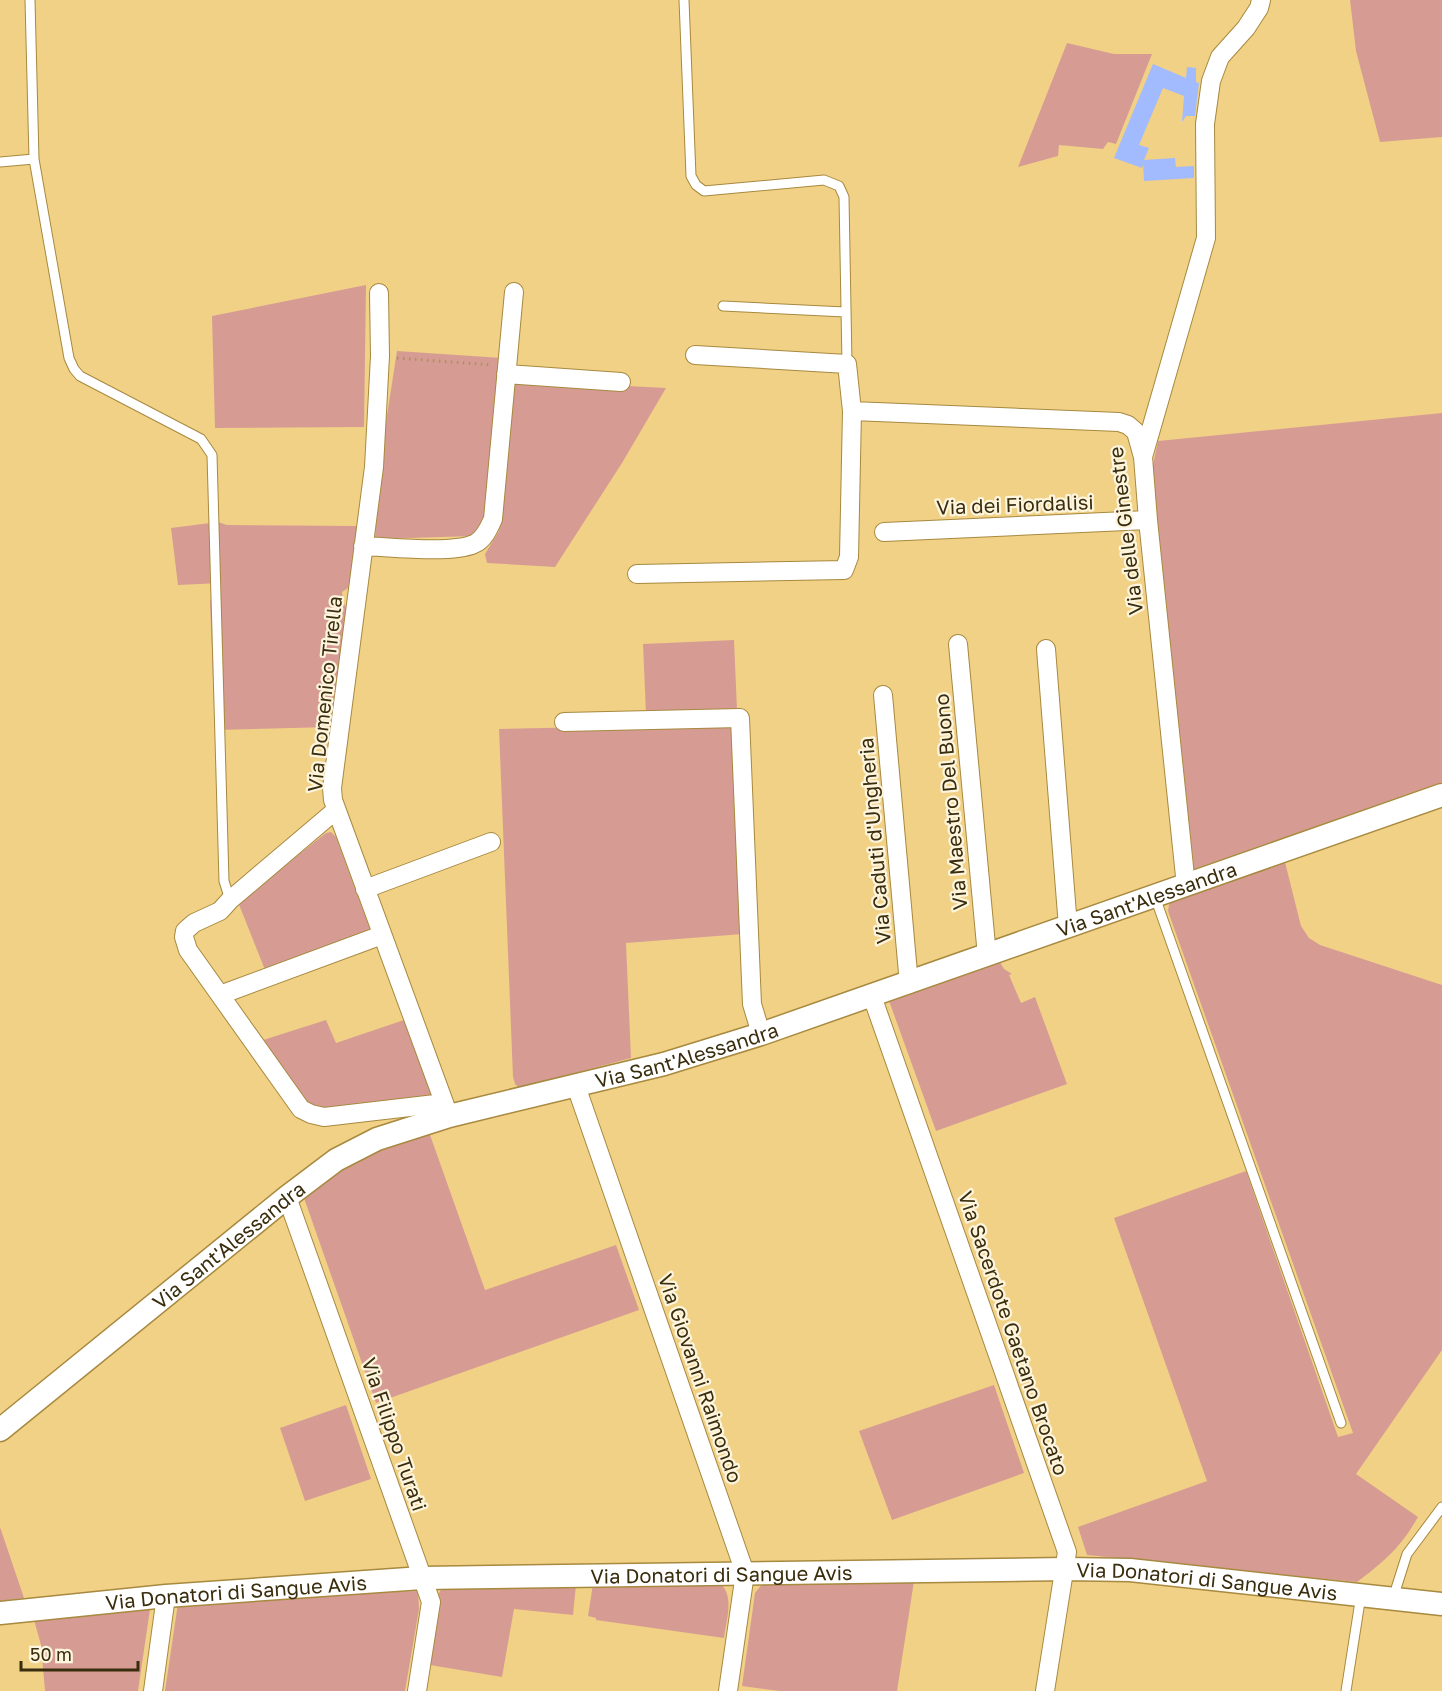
<svg xmlns="http://www.w3.org/2000/svg" width="1442" height="1691" font-family="'Golos Text',sans-serif">
  <style>
    .green { fill: #d69c94 }
    .building { fill: #a1bbfe }
    .lines { fill: none; stroke-linecap: round; stroke-linejoin: round }
    .service-casing { stroke: #a7893f; stroke-width: 11 }
    .minor-casing { stroke: #a7893f; stroke-width: 20 }
    .tertiary-casing { stroke: #a7893f; stroke-width: 25 }
    .path { stroke: #ab9258; stroke-width: 3; stroke-dasharray: 1.5 4.5; stroke-linecap: butt }
    .service { stroke: #fff; stroke-width: 9 }
    .minor { stroke: #fff; stroke-width: 18 }
    .tertiary { stroke: #fff; stroke-width: 22 }
    .labels { text-anchor: middle; dominant-baseline: central; stroke-width: 4.5; stroke-linejoin: round; paint-order: stroke }
    .street-label { font-size: 20px; fill: #392d0d; stroke: #fef5df }
  </style>
  <rect width="100%" height="100%" fill="#f1d186"/>
  <path class="green" d="M1350 0H1442V137L1380 142 1356 51Z
    M1067 43 1114 54H1152L1116 144 1108 142 1103 149 1059 145 1058 156 1018 167Z
    M366 285 364 427 215 428 212 316Z
    M397 351 502 358 487 520 475 536 375 539 383 441Z
    M512 380 666 388 622 463 555 567 487 563 485 554 499 531Z
    M1442 413V782L1194 869 1152 470 1158 441Z
    M218 522 227 525 357 526 358 538 348 588 342 592 343 601 346 608 342 667 330 727 215 730 210 600 221 599V583L178 585 171 528Z
    M734 640 737 710 646 714 643 644Z
    M733 724 743 934 626 943 631 1058 519 1088 515 1084 513 1077 499 729Z
    M331 832 336 837 371 932 265 970 238 902 326 833Z
    M1285 862 1301 926 1309 938 1320 945 1442 985V1350L1356 1474 1418 1517C1401 1547 1385 1561 1357 1582L1087 1555 1078 1527 1207 1481 1114 1218 1246 1171 1338 1437 1353 1433 1168 911 1170 899Z
    M998 959 1004 969 1012 974 1009 975 1021 1003 1035 997 1067 1084 936 1131 888 998Z
    M326 1020 336 1043 404 1020 434 1100 323 1111C294 1099 278 1066 260 1041Z
    M429 1132 485 1290 616 1245 639 1310 376 1403 304 1198 306 1192 369 1152Z
    M994 1385 1024 1473 892 1520 859 1431Z
    M346 1405 371 1479 305 1501 280 1428Z
    M0 1527 24 1598 0 1601Z
    M914 1581 897 1691H780L742 1686 755 1593 763 1583Z
    M720 1583C735 1596 726 1621 724 1638L596 1620V1618L588 1616 593 1584Z
    M576 1585 573 1615 514 1609 502 1677 430 1665 439 1593 442 1588Z
    M418 1591 419 1609 405 1691H165L178 1603Z
    M150 1609 138 1691H45L41 1645 34 1620Z"/>
  <path class="building" d="M1153 64 1186 78 1187 67 1196 68V82L1199 83 1195 116H1186L1182 122 1184 96 1163 88 1139 145 1149 148 1144 160 1175 158 1176 167 1194 166V178L1144 181 1143 164 1142 168 1114 158Z"/>
  <g class="lines">
    <g class="service-casing">
      <path id="service" d="M30 0 34 159 69 358 74 369 80 376 201 439 212 455 224 881 230 900
        M684 0 691 176 696 185 704 191 824 180 839 186 844 197 847 364
        M0 162 34 159
        M723 306 845 312
        M1155 897 1341 1423
        M1393 1598 1407 1554 1442 1507
        M1346 1691 1361 1595"/>
    </g>
    <g class="minor-casing">
      <path id="minor" d="M379 293 380 356 374 467 332 788 333 800 449 1116
        M695 355 847 364 852 411 1119 422 1128 425 1136 432 1143 457 1148 520 1186 886
        M506 374 621 382
        M1143 457 1206 238 1205 124 1211 81 1220 57 1246 28 1259 8 1261 0
        M884 532 1148 520
        M363 546C391 547 451 554 474 544 484 540 489 528 493 519L514 292
        M637 574 844 570 849 557 852 411
        M958 644 987 956
        M1046 649 1068 927
        M883 695 909 984
        M564 722 740 718 752 1004 761 1034
        M336 810 230 900 220 911 194 923 185 931 184 937 188 950 301 1109 311 1114 324 1117 444 1103
        M365 889 491 842
        M220 995 382 935
        M872 996 1067 1552 1045 1691
        M576 1086 745 1573 728 1691
        M287 1197 431 1602 417 1691
        M153 1691 166 1596"/>
    </g>
    <g class="tertiary-casing">
      <g id="tertiary">
        <path id="s1" d="M0 1430 287 1197 336 1160 377 1139 449 1116 664 1064 761 1034 1442 795"/>
        <path id="s2" d="M0 1613 166 1596 422 1578 1066 1569 1130 1570 1442 1604"/>
      </g>
    </g>
    <path class="path" d="M397 358 492 365"/>
    <use href="#service" class="service"/>
    <use href="#minor" class="minor"/>
    <use href="#tertiary" class="tertiary"/>
  </g>
  <g class="labels">
    <g class="street-label">
      <text transform="translate(1015 504) rotate(-2)">Via dei Fiordalisi</text>
      <text transform="translate(1125 531) rotate(-97)">Via delle Ginestre</text>
      <text transform="translate(324 694) rotate(-84)">Via Domenico Tirella</text>
      <text transform="translate(950 802) rotate(-95)">Via Maestro Del Buono</text>
      <text transform="translate(874 841) rotate(-95)">Via Caduti d'Ungheria</text>
      <text stroke="none"><textPath href="#s1" startOffset="1284">Via Sant'Alessandra</textPath></text>
      <text stroke="none"><textPath href="#s1" startOffset="798">Via Sant'Alessandra</textPath></text>
      <text stroke="none"><textPath href="#s1" startOffset="294">Via Sant'Alessandra</textPath></text>
      <text transform="translate(1014 1333) rotate(71)">Via Sacerdote Gaetano Brocato</text>
      <text transform="translate(701 1378) rotate(71)">Via Giovanni Raimondo</text>
      <text transform="translate(395 1434) rotate(71)">Via Filippo Turati</text>
      <text stroke="none"><textPath href="#s2" startOffset="723">Via Donatori di Sangue Avis</textPath></text>
      <text stroke="none"><textPath href="#s2" startOffset="1209">Via Donatori di Sangue Avis</textPath></text>
      <text stroke="none"><textPath href="#s2" startOffset="237">Via Donatori di Sangue Avis</textPath></text>
    </g>
  </g>
  <path d="M21 1661v9h117v-9" fill="none" stroke="#392d0d" stroke-width="3"/>
  <text x="30" y="1661" font-size="18" fill="#392d0d" stroke="#fef5df" stroke-width="4.5" paint-order="stroke">50 m</text>
</svg>
